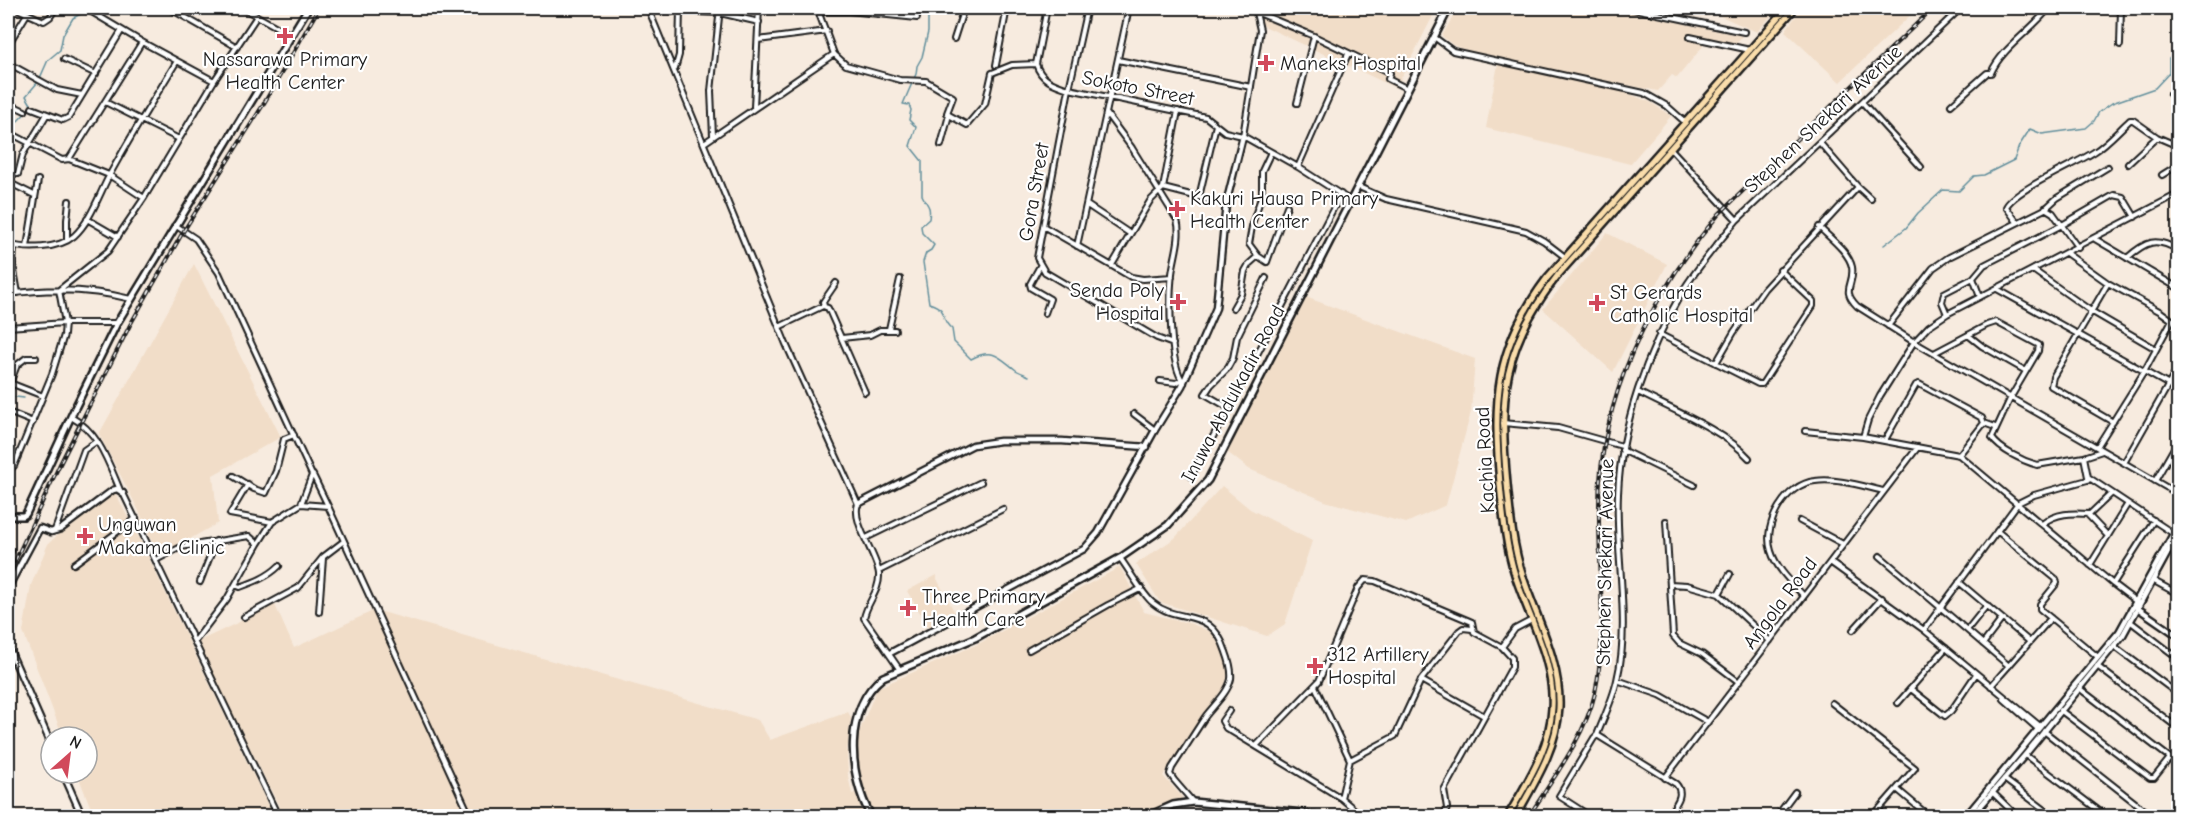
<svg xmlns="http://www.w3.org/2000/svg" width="2186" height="824" font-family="'Comic Neue',sans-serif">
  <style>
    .built { fill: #f1ddc8 }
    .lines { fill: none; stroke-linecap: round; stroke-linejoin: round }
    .stream { stroke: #628f9c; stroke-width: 1.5 }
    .minor-casing { stroke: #1c1c1c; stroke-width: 8 }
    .tertiary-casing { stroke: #1c1c1c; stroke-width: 9 }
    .secondary-casing { stroke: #1c1c1c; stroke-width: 10 }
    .primary-casing { stroke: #1c1c1c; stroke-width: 10 }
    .minor { stroke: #fff; stroke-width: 4 }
    .tertiary { stroke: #fff; stroke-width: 4.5 }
    .secondary { stroke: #fff; stroke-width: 5 }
    .primary { stroke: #faddab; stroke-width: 5 }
    .rail-casing { stroke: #1c1c1c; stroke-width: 4 }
    .rail { stroke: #fff; stroke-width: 1.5; stroke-dasharray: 4.5; stroke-linecap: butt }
    .poi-dot { fill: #d1495b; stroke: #fff; stroke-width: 2 }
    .labels { text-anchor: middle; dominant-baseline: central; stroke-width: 4.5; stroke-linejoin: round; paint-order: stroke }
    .poi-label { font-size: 20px; fill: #1c1c1c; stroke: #fff; text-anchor: start }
    .street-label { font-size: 20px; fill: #1c1c1c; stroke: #fff }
  </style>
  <rect width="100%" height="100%" fill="#f7ebdf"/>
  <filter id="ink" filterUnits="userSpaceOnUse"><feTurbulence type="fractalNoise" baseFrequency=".0167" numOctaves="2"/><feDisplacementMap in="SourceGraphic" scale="12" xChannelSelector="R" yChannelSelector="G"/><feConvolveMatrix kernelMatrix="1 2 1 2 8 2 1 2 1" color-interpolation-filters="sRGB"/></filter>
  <g filter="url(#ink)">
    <path class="built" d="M1298 8H1437L1396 88 1260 24V12Z
      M1458 8H1610L1742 36 1735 45 1707 41 1677 78 1672 75 1658 91 1512 63 1460 48 1453 45 1442 36Z
      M1676 8H1778L1757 32 1716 14Z
      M1802 8H1918L1840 82 1785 31Z
      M1498 64 1608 86 1650 102 1671 116 1630 164 1486 128Z
      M1607 233 1667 264 1613 372 1543 309Z
      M194 264 281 437 213 475 218 523 158 557 140 513 99 434Z
      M1300 295 1475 359 1471 412 1446 505 1406 523 1325 501 1249 469 1222 448Z
      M1222 486 1250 509 1312 541 1285 624 1267 636 1160 602 1136 564 1175 538Z
      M113 489 142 544 273 816H94L77 773H87V737H63L23 632 31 585 48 544 96 499Z
      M1120 567 1144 612 1192 624 1211 632 1222 649 1228 666 1227 679 1223 688 1163 776 1182 797 1180 801 1164 804 1146 812 1140 816H875L864 791 857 763 858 735 877 688 978 644Z
      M937 575V579L955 613 929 628 907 591Z
      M275 605 294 648 375 610 758 720 770 740 848 712 851 717 847 752 848 776 852 794 855 793 865 816H284L197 642Z
      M1175 811 1274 814 1295 816H1156Z"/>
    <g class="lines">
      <path class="stream" d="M928 8V32L922 57 917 66 916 74 903 104 909 105 911 110 909 120 916 127 910 146 922 161V195C927 206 931 204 929 219L921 226 922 233 934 245 931 250 926 253 923 262 929 303C952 311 937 317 952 329L954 342 971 359C993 347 999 357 1016 370 1019 372 1025 374 1029 376
        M40 78 48 60 60 50 63 35 73 18 86 11
        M8 144 13 138 15 124 32 106 26 96 38 82
        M1884 245 1906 228 1918 213 1943 190 1959 191 1974 176 1984 175 2014 160 2019 146 2030 129 2042 134 2086 128 2094 121 2099 112 2112 103 2155 88 2169 73V58L2178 49
        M8 396 24 398"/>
      <g class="minor-casing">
        <path id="minor" d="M15 8 44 21 50 17 56 8
          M85 8 142 42 214 81
          M169 8 237 47
          M242 8 257 16
          M648 8 786 344 858 504C851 522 877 555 879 574 880 591 867 602 864 618L900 670
          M817 8 834 54 846 65 900 80 926 81 953 97 947 113 949 115 941 145
          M1047 8 1036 64C1041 80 1053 84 1069 89L1206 117 1225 132 1243 136 1298 167 1351 201
          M1087 8 1069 89 1037 258 1045 272 1157 338 1173 344
          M1629 8 1744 32
          M649 10 720 13 759 22
          M819 11H849L917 18
          M1256 12 1314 36 1390 73 1388 79 1408 89
          M1434 37 1453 51 1644 93 1667 106 1685 122
          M1690 37 1750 50
          M954 39 964 8
          M758 40 827 31
          M8 45 27 14
          M2120 45 2121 8
          M64 59 96 74
          M1118 60 1251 87
          M8 63 57 90 82 95
          M996 65 1007 8
          M675 69 679 55 680 8
          M2170 94 2178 86
          M105 102 179 139
          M1862 102 1921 167
          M8 103 25 111
          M1297 103 1314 36
          M1951 105 1987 73H1991C2001 49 2033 29 2049 8
          M754 107 759 8
          M32 108 63 120 69 117 122 30
          M1106 113 1132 148 1177 220C1182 237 1174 257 1172 274 1169 298 1169 365 1184 383
          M949 115 967 125 985 104 992 73 1012 65 1036 64
          M8 134 9 133
          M16 136 62 160 69 159 109 175 144 198
          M713 136 711 91 720 8
          M1243 136 1260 30 1255 8
          M704 143 834 54
          M1820 143 1858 187 1871 199
          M1671 149 1737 220
          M1271 152 1262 171V195L1253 221 1249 244 1258 256 1267 262 1287 206
          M69 159 142 42
          M2128 164 2157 137
          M1298 167 1348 54
          M18 174 23 154 47 114
          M2162 175 2178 165
          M8 182 34 195
          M1359 187 1386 199 1526 231 1544 241 1565 257
          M1163 188 1226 204
          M1199 197 1216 125
          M1087 205 1129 233
          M2045 208 2053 213 2078 248
          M8 214V236
          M87 219 118 237
          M2017 222 2006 207C2014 190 2076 164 2094 152 2108 143 2118 131 2130 120H2133L2157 137 2178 146
          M175 225 196 239 219 273 312 475 301 504
          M1043 226 1131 277 1143 279 1172 277
          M1819 227C1829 237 1849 252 1852 267 1855 285 1840 289 1857 306L1914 342 2178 494
          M2095 239 2178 288
          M67 240V220L69 201
          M8 244C26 250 59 249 74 236 90 222 99 195 109 176 130 137 154 99 177 61
          M14 246 13 265 18 293
          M1077 246 1129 8
          M27 247 38 180
          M2066 253 2108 283 2161 312 2172 320 2144 372 2097 447
          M2127 258C2146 241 2156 237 2178 250
          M1112 265 1150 201 1163 188 1178 111
          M1040 266 1030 284 1031 288 1050 299 1045 313
          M2033 270 2091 311 2156 349
          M1973 278 1980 297
          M2108 283 2053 377 2051 386 2113 422
          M1997 289 2178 390
          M59 290 108 251 144 198 214 81 257 16 291 35
          M8 294C50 288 89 288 131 299
          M824 306 823 302 836 283
          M1233 308 1241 294 1245 271 1249 264 1258 256
          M1947 314 1942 302 1944 293 1973 278 1984 265 2062 225 2114 195 2123 197 2135 217
          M1888 326 1933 268 1949 257 2045 209 2057 198 2108 167
          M8 327 65 323H117
          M779 327 823 306 828 308 865 392
          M889 329 900 279
          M1659 334 1758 384H1762L1813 306V301L1780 270
          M1968 335 1982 346 2026 371
          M842 338 870 335 880 330H895
          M1934 353 1987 325 1996 322 2039 345 2038 351 2011 397 1992 438C2000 450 2023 461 2037 465L2084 457 2102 451
          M36 358H26L17 365 10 383 43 396
          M1716 363 1734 332 1764 289 1858 187
          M1160 381 1176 383 1181 380
          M1638 392C1672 410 1724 430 1749 458
          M1229 408 1205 394 1211 385 1227 369 1233 358 1237 337 1266 278
          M8 412 33 422
          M1134 414 1155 430
          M71 417C99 432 108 462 120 490
          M1503 423 1558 428 1622 446
          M1805 431 1863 437 1959 455 2113 584 2138 603
          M1863 437 1868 420 1880 396 1914 342 1929 326 1947 314 2178 194
          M1885 440 1916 385 1919 384 1982 418 1984 423 1995 427
          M1622 450 1694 485
          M1959 455 1984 423
          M2084 457 2088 477 2174 534
          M2124 463 2178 368
          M8 471 14 466 52 374 64 335 65 323 59 290
          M313 475 328 506
          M233 476 254 489 266 493 276 471 284 439 294 435
          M1191 476 1229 408 1341 194
          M2155 481 2178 441
          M248 484 230 514 272 522
          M123 493 278 816
          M2088 515 2108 536
          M1666 521 1673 636 1679 643 1702 654 1739 682
          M1800 521 1843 544
          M2042 524C2057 512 2072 513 2090 514L2112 493
          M55 530 84 450 97 441
          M1997 531 2056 579 2057 583 2040 604V609L2098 657
          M866 538 981 482
          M8 552 11 551
          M1880 556 2009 666
          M1120 558C1129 570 1143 595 1153 603 1179 625 1211 605 1226 652 1229 660 1232 670 1231 679 1228 693 1213 706 1205 717 1194 734 1183 751 1172 768L1170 774 1174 780 1193 802
          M156 560 181 547 249 536 258 544
          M1830 562 1924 630 2040 726
          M74 564 136 518
          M2090 565 2127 505
          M879 571 1003 509
          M2154 581 2178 594
          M200 582 216 541
          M1959 582 2030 642
          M1670 584 1687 585 1719 594 1770 641
          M2113 584 2154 520
          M235 585 240 587C254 582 268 577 279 566
          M1719 594 1730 574
          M1804 596C1792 583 1776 568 1771 551 1762 524 1786 484 1815 481 1837 478 1862 486 1884 491
          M319 612 323 558
          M244 617 298 588 323 557 344 541
          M2131 622 2178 658
          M1853 630 1882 598
          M1924 630 2018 503 2034 495 2091 479
          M1967 630 1987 605
          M195 641 227 599 258 544 272 522 301 504 328 506 470 816
          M1983 644 2002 619
          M2114 646 2178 694
          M1502 647 1515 629 1532 620
          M1029 650 1108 605 1142 588
          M2097 666 2178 728
          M1421 680 1484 716
          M1617 680 1660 695 1708 722
          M1315 686 1350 760 1341 798
          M1991 686 2051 618
          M2079 688 2178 764
          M1911 689 1945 716 1951 711 1976 674
          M2004 699 2038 729
          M1832 703 1915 768 1873 816
          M1898 703 1946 648
          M2060 710 2150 778H2154L2170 758
          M1229 711 1222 721 1226 728 1341 798 1362 816
          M2044 731 2152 816
          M1597 735 1676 784C1686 795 1674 806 1668 816
          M1257 745 1319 681 1358 588 1365 580 1375 581 1472 622 1474 632 1502 647 1512 658V667L1444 790 1447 808 1444 816
          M2025 755 2106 816
          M1350 760 1395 736 1421 680 1459 631 1463 628 1472 629
          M1665 778 1918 447
          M2004 779 2053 816
          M1898 790 1929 816
          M1992 792 2017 816
          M1590 816 1559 796 1594 738 1597 735C1604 717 1613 699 1617 680 1631 624 1615 552 1618 494 1621 424 1647 352 1682 292 1698 266 1718 243 1737 220L1961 8
          M1777 816 1795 792
          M2167 816 2178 802"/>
      </g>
      <g class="tertiary-casing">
        <path id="tertiary" d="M858 504 973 445 1000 441H1062L1147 447
          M8 588 40 528 51 532 61 529 113 490 117 489 123 493
          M2136 607 2178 636
          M8 646 51 744
          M890 653 1084 549 1098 533 1155 430 1182 386 1216 308 1226 204 1243 136
          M63 773 82 816
          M1966 816 2119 632 2178 525
          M1972 816 2025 755 2123 635 2178 534"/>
      </g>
      <g class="secondary-casing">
        <path id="secondary" d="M8 516H23L26 514 74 410 117 323 308 8
          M871 816C848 776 843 708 883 677L975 638 1120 558 1168 525 1208 480 1449 8
          M1148 816 1173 805 1193 802 1302 813 1316 816"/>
      </g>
      <g class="primary-casing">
        <path id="primary" d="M1508 816C1527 782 1550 749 1552 708 1555 663 1530 620 1516 578 1506 547 1503 516 1500 484 1493 400 1494 348 1547 278L1787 8
          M1516 816C1535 782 1557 748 1559 708 1561 662 1537 620 1523 577 1513 547 1510 515 1507 484 1499 397 1502 346 1558 275L1795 8"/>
      </g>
      <use href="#minor" class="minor"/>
      <use href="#tertiary" class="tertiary"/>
      <use href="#secondary" class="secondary"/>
      <use href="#primary" class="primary"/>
      <g class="rail-casing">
        <path id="rail" d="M8 576 59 466 130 325 183 232 263 105 319 8
          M1529 816C1553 778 1585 737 1595 693 1608 632 1598 568 1599 506 1599 398 1650 296 1719 214L1933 8"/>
      </g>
      <use href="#rail" class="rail"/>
    </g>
  </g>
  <g class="poi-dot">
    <path d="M282 27h6v6h6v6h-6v6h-6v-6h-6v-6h6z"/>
    <path d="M1263 54h6v6h6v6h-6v6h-6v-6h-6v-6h6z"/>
    <path d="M1174 200h6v6h6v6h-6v6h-6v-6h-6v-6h6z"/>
    <path d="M1175 293h6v6h6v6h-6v6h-6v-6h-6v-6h6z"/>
    <path d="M1594 294h6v6h6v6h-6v6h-6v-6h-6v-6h6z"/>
    <path d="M82 527h6v6h6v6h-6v6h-6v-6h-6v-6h6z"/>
    <path d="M905 599h6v6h6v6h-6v6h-6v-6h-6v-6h6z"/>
    <path d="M1312 657h6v6h6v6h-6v6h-6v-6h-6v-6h6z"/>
  </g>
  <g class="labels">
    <g class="poi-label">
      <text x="285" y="59" text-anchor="middle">Nassarawa Primary<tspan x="285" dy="23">Health Center</tspan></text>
      <text x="1280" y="63">Maneks Hospital</text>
      <text x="1190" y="198">Kakuri Hausa Primary<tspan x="1190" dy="23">Health Center</tspan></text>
      <text x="1164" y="290" text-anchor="end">Senda Poly<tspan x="1164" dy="23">Hospital</tspan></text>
      <text x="1610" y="292">St Gerards<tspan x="1610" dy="23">Catholic Hospital</tspan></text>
      <text x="98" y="524">Unguwan<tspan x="98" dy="23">Makama Clinic</tspan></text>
      <text x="922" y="596">Three Primary<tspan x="922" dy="23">Health Care</tspan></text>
      <text x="1328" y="654">312 Artillery<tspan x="1328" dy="23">Hospital</tspan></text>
    </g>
    <g class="street-label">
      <text transform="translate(1138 88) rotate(11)">Sokoto Street</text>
      <text transform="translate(1823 119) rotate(-43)">Stephen Shekari Avenue</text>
      <text transform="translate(1034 192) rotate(-80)">Gora Street</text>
      <text transform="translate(1233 394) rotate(-62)">Inuwa Abdulkadir Road</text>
      <text transform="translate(1485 460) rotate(-93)">Kachia Road</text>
      <text transform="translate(1605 562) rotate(-89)">Stephen Shekari Avenue</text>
      <text transform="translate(1780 603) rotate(-53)">Angola Road</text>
    </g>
  </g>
  <rect width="2186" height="824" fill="none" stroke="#fff" stroke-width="30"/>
  <rect x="15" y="15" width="2156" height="794" fill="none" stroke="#1c1c1c" stroke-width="2" filter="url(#ink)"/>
  <g transform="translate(69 755) rotate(28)"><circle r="28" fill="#ffffff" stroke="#a4a4a4" stroke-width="1.5"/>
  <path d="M0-4.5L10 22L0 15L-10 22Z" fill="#d1495b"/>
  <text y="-9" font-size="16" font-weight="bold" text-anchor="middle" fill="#1c1c1c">N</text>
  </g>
</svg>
